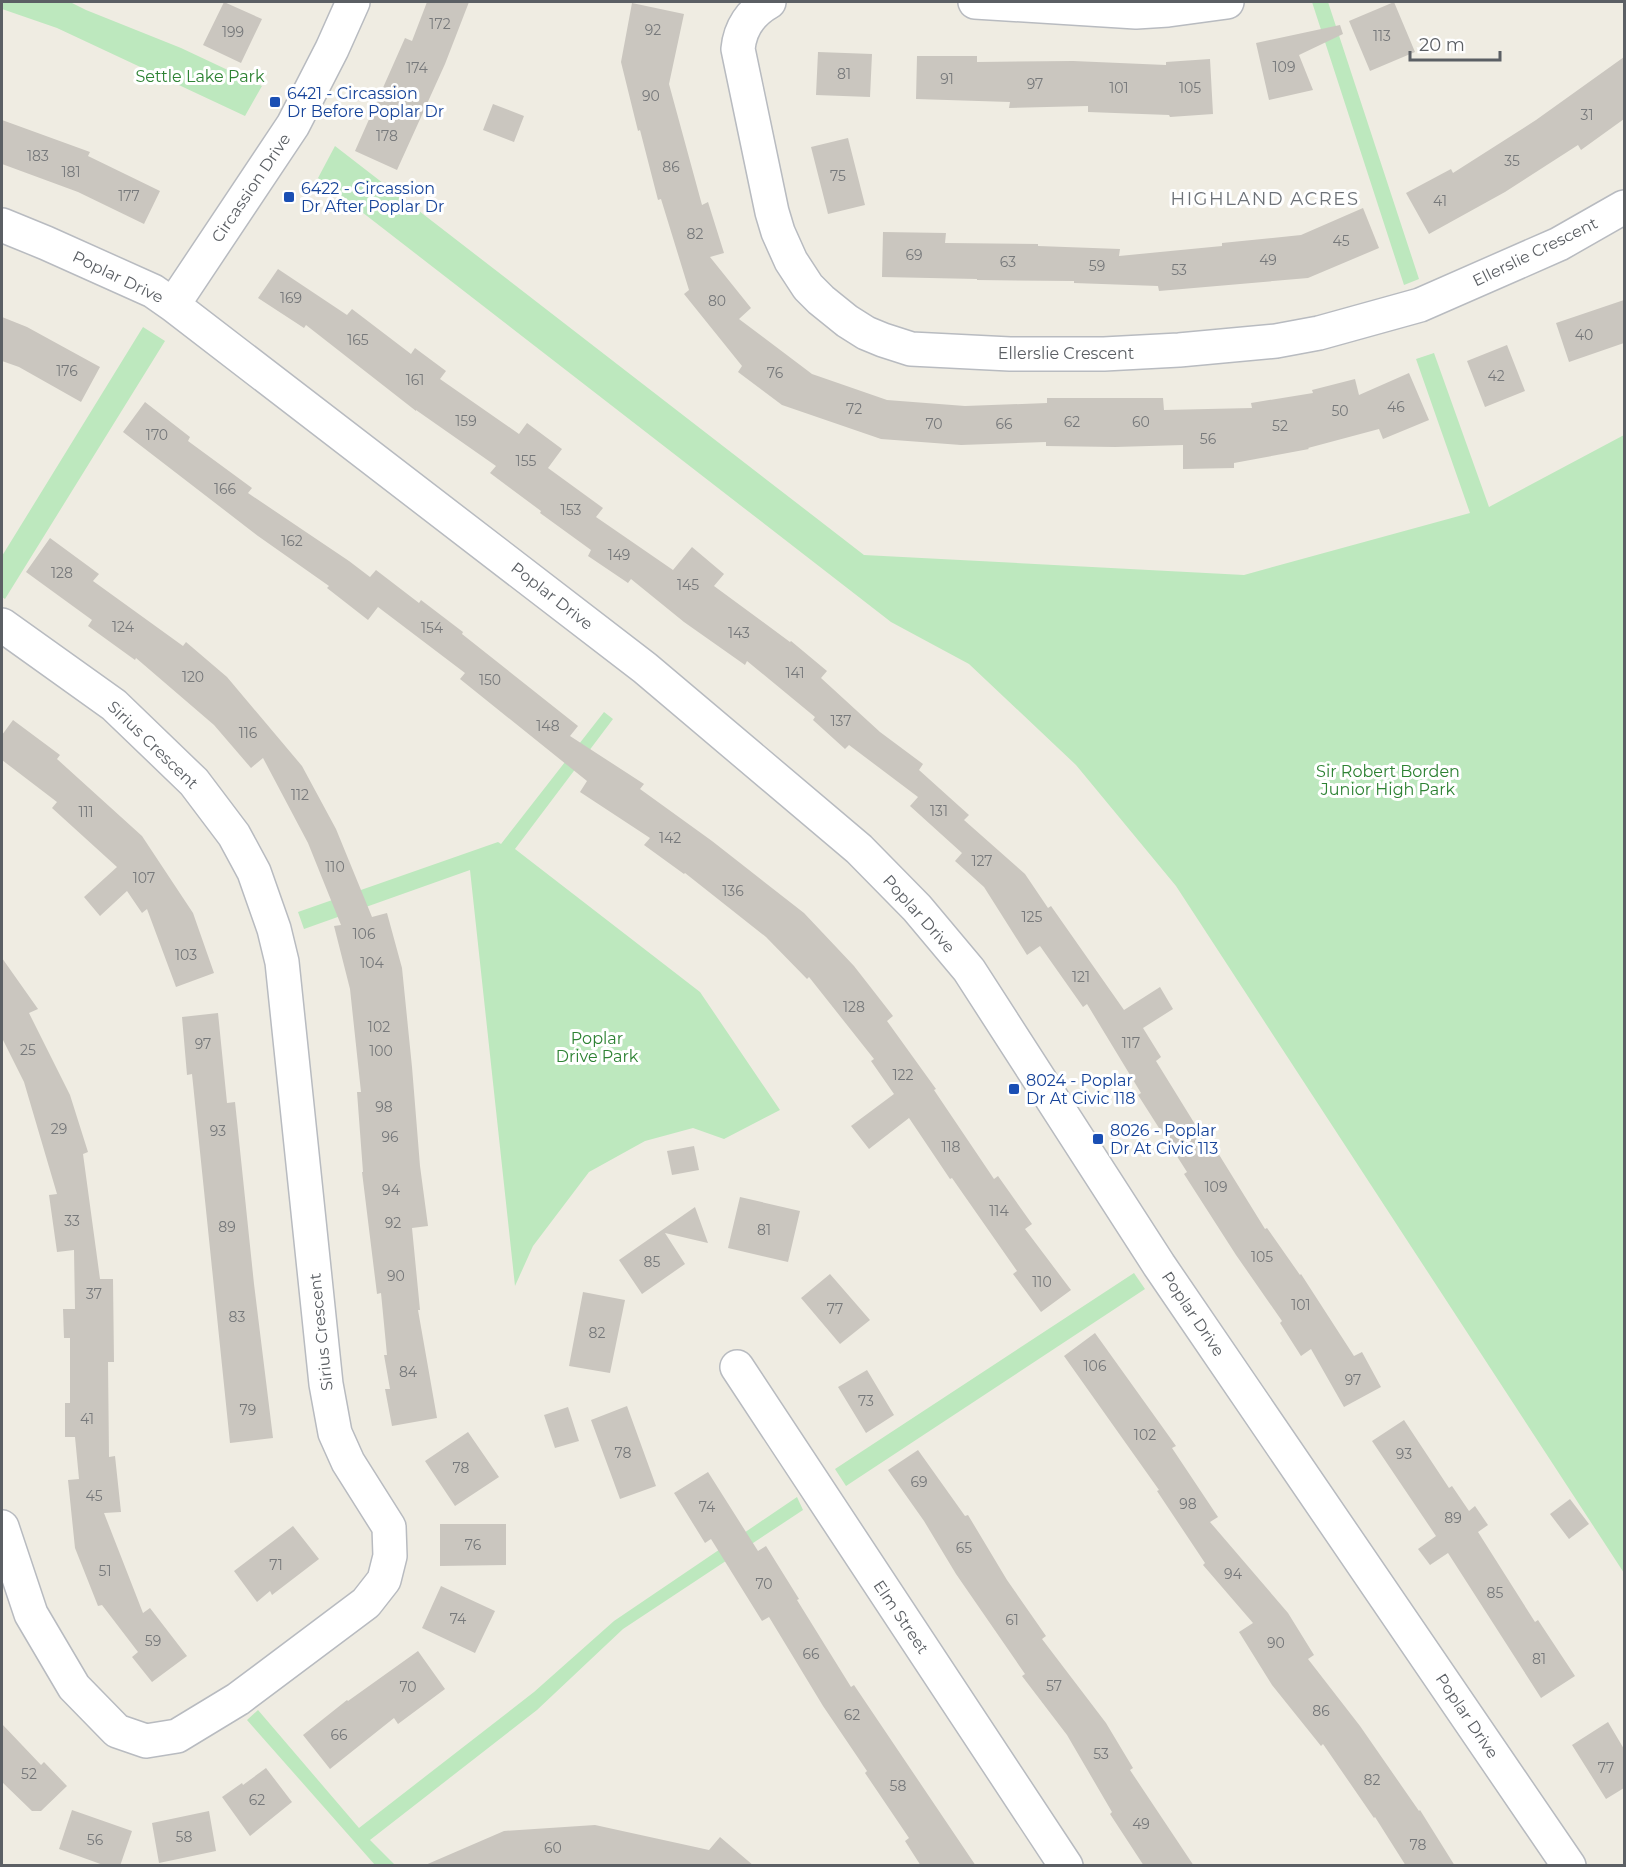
<svg xmlns="http://www.w3.org/2000/svg" width="1626" height="1867" font-family="Montserrat,sans-serif">
  <style>
    .green { fill: #bde8be }
    .building { fill: #cac6bf }
    .lines { fill: none; stroke-linecap: round; stroke-linejoin: round }
    .minor-casing { stroke: #b8bbc0; stroke-width: 36 }
    .minor { stroke: #fff; stroke-width: 33 }
    .transit-dot { fill: #1a4fb4; stroke: #fff; stroke-width: 2 }
    .labels { text-anchor: middle; dominant-baseline: central; stroke-width: 6; stroke-linejoin: round; paint-order: stroke }
    .number-label { font-size: 14px; fill: #77797b }
    .park-label { font-size: 16px; fill: #2d8233; stroke: #fff }
    .transit-label { font-size: 16px; fill: #164399; stroke: #fff; text-anchor: start }
    .street-label { font-size: 16px; fill: #5b5f64; stroke: #fff }
    .neighbourhood-label { font-size: 18px; letter-spacing: 1.5px; fill: #6c7177; stroke: #fff }
  </style>
  <rect width="100%" height="100%" fill="#efece2"/>
  <path class="green" d="M2 2H70L86 10 181 48 262 86 245 116 57 28 2 9Z
    M1312 2H1328L1419 279 1404 285Z
    M335 146 864 555 1244 575 1470 513 1416 359 1434 353 1489 507 1624 435V1573L1176 886 1076 765 969 664 891 622 318 178Z
    M143 327 165 341 5 599 2 597V556Z
    M604 712 613 719 515 849 700 992 780 1110 724 1139 693 1128 645 1141 589 1172 533 1246 515 1286 470 870 304 929 298 912 498 842 501 844Z
    M1134 1273 1145 1289 846 1486 835 1469Z
    M797 1497 803 1510 623 1629 537 1710 370 1840 395 1865H375L247 1720 258 1710 359 1828 534 1692 614 1621Z"/>
  <path class="building" d="M224 2 262 19 241 63 203 45Z
    M427 2H469L445 64 397 170 355 151 405 38 412 41Z
    M1394 2 1415 52 1370 71 1349 21Z
    M632 3 684 14 669 84 702 205 708 202 724 253 710 257 751 308 739 319 812 374 887 400 965 406 1047 403V398H1163L1164 410 1252 408 1251 403 1313 393 1312 390 1355 379 1359 395 1409 373 1429 420 1383 439 1379 429 1308 448 1309 449 1234 463V468L1183 469V445L1115 447 1046 446V442L961 445 881 439 782 405 738 372 742 366 684 294 689 290 661 199 658 200 640 130 638 131 621 62Z
    M1340 25 1343 34 1299 55 1313 90 1269 100 1256 43Z
    M818 52 872 54 870 97 816 95Z
    M917 56H977V62L1073 61 1166 65V62L1210 59 1213 114 1170 117 1169 115 1088 112V106L1009 108 1010 102 916 99Z
    M1624 57V119L1581 150 1578 145 1505 192 1429 234 1406 193 1451 169 1453 173 1536 120Z
    M493 104 524 116 514 142 483 130Z
    M2 120 90 152 88 156 160 191 144 224 78 192 2 164Z
    M848 138 865 205 828 214 811 147Z
    M1363 208 1379 248 1308 278 1159 291 1158 286 1074 283V281L977 280V279L882 277 883 232 946 233 945 243 1038 244V246L1120 249 1119 256 1222 246V243L1301 235Z
    M278 269 347 315 352 309 411 354 415 348 446 371 440 379 519 434 527 423 562 449 548 468 603 508 596 517 673 570 692 547 724 574 714 586 790 642 791 641 827 671 821 678 880 732 923 764 919 770 969 815 964 820 1025 874 1048 908 1051 906 1124 1010 1160 987 1173 1009 1143 1028 1161 1057 1156 1061 1214 1155 1218 1153 1265 1229 1267 1228 1300 1275 1301 1274 1354 1356 1362 1352 1381 1387 1344 1407 1311 1349 1301 1356 1280 1323 1282 1321 1236 1255 1184 1174 1187 1172 1138 1095 1141 1093 1087 1004 1083 1007 1040 946 1027 955 984 887 955 861 962 853 910 806 918 797 849 745 845 749 813 720 815 717 747 661 745 665 684 622 631 579 628 583 588 556 591 550 540 513 541 511 490 473 496 466 416 410V411L306 325 304 328 258 298Z
    M1624 300V343L1569 362 1556 323Z
    M2 317 27 327 100 367 81 402 19 367 2 361Z
    M1507 345 1525 391 1485 407 1467 361Z
    M145 402 190 437 188 441 252 488 248 493 349 561 370 577 376 570 419 603 421 600 463 632 462 634 578 726 570 736 644 784 640 789 712 841 804 913 854 966 893 1016 887 1021 936 1089 934 1090 994 1179 998 1176 1032 1224 1025 1229 1071 1290 1041 1312 1013 1274 1017 1271 952 1178 950 1179 909 1118 869 1149 851 1126 894 1094 871 1061 874 1059 809 977 807 979 766 937 685 873 684 874 644 845 650 838 580 792 587 781 460 679 465 673 378 607 368 620 327 588 329 586 258 536 123 432Z
    M50 538 99 574 93 581 183 646 186 642 227 677 302 766 336 829 372 917 387 913 402 968 412 1067 420 1166 428 1226 412 1228 420 1310H418L437 1418 392 1426 385 1389H390L384 1355H387L381 1293 377 1294 362 1172H363L357 1092H361L350 989 334 926 341 925 308 843 263 758 251 768 214 725 136 658 135 660 88 626 92 620 26 572Z
    M13 720 60 755 57 759 142 836 193 913 214 973 176 987 147 909 142 913 127 891 100 916 84 897 117 867 52 808 57 802 2 760V735Z
    M2 958 38 1009 29 1013 70 1095 88 1152 83 1154 100 1279H113L114 1362H108L109 1457 115 1456 121 1512 104 1513 143 1613 150 1608 187 1656 152 1682 132 1657 138 1652 102 1605 98 1606 75 1548 68 1480 79 1479 75 1437H65V1403H70V1338H64L63 1309H75L74 1250 57 1252 49 1195 57 1194 24 1082 2 1038Z
    M218 1013 227 1103 235 1102 254 1284 273 1438 230 1443 192 1074 187 1075 182 1017Z
    M694 1146 699 1170 672 1175 667 1151Z
    M740 1197 800 1211 788 1262 728 1248Z
    M695 1207 708 1243 665 1233 685 1264 642 1294 619 1260Z
    M830 1274 870 1320 840 1344 801 1298Z
    M583 1292 625 1300 610 1373 569 1366Z
    M1095 1333 1176 1446 1172 1448 1218 1517 1210 1522 1288 1613 1314 1655 1308 1659 1360 1726 1419 1811 1420 1810 1455 1866H1406L1375 1817 1374 1818 1323 1744 1321 1746 1272 1685 1239 1632 1253 1623 1203 1565 1205 1563 1157 1491 1159 1490 1064 1356Z
    M867 1370 894 1415 866 1433 838 1387Z
    M627 1406 656 1486 620 1499 591 1420Z
    M568 1407 579 1441 555 1448 544 1415Z
    M1404 1420 1449 1488 1452 1486 1469 1511 1475 1506 1488 1525 1478 1532 1535 1622 1538 1620 1575 1676 1541 1698 1448 1553 1430 1565 1418 1549 1436 1536 1372 1441Z
    M468 1432 499 1477 455 1506 425 1461Z
    M918 1450 965 1516 968 1515 1007 1580 1046 1636 1042 1639 1106 1723 1133 1768 1130 1770 1194 1866H1144L1110 1814 1112 1812 1067 1735 1022 1676 1025 1674 956 1574 924 1521 888 1470Z
    M708 1472 758 1551 766 1546 799 1599 797 1600 851 1687 854 1685 976 1866H921L905 1841 909 1838 865 1773 867 1771 823 1706 769 1617 762 1621 711 1539 705 1543 674 1493Z
    M1570 1499 1589 1524 1569 1539 1550 1514Z
    M440 1524H506V1565L440 1566Z
    M293 1526 319 1559 272 1595 270 1591 257 1602 234 1571Z
    M441 1586 495 1611 475 1653 422 1628Z
    M418 1651 445 1689 398 1724 394 1718 330 1769 303 1735 347 1700 348 1701Z
    M1608 1722 1624 1749V1788L1606 1799 1572 1745Z
    M2 1724 41 1765 44 1762 67 1786 41 1811H32L2 1782Z
    M266 1768 292 1802 250 1836 222 1797 242 1783 243 1785Z
    M72 1810 132 1831 120 1866H106L59 1849Z
    M209 1811 216 1851 159 1863 152 1823Z
    M595 1825 709 1850 720 1837 754 1866H423L504 1831Z"/>
  <g class="lines">
    <g class="minor-casing">
      <path id="minor" d="M769 2C751 12 740 28 738 49L772 212 778 232 791 261 808 287 821 300 847 321 866 333 883 340 911 349 1010 354H1104L1179 350 1276 341 1319 333 1420 305 1559 244 1624 207
        M975 2 1136 12 1168 10 1227 2
        M2 225 46 243 153 291 173 305 645 668 859 849 917 908 969 970 1159 1265 1569 1866
        M173 305 293 125 332 49 353 2
        M2 625 114 705 194 782 234 835 254 872 274 929 282 962 326 1384 335 1433 348 1462 389 1527 390 1556 384 1580 366 1603 238 1699 177 1736 146 1741 117 1731 74 1687 31 1614 2 1527
        M737 1367 1066 1866"/>
    </g>
    <use href="#minor" class="minor"/>
  </g>
  <g class="transit-dot">
    <rect x="269" y="96" width="12" height="12" rx="3"/>
    <rect x="283" y="191" width="12" height="12" rx="3"/>
    <rect x="1008" y="1083" width="12" height="12" rx="3"/>
    <rect x="1092" y="1133" width="12" height="12" rx="3"/>
  </g>
  <g class="labels">
    <g class="number-label">
      <text x="440" y="24">172</text>
      <text x="653" y="30">92</text>
      <text x="233" y="32">199</text>
      <text x="1382" y="36">113</text>
      <text x="1284" y="67">109</text>
      <text x="417" y="68">174</text>
      <text x="844" y="74">81</text>
      <text x="947" y="79">91</text>
      <text x="1035" y="84">97</text>
      <text x="1119" y="88">101</text>
      <text x="1190" y="88">105</text>
      <text x="651" y="96">90</text>
      <text x="1587" y="115">31</text>
      <text x="387" y="136">178</text>
      <text x="38" y="156">183</text>
      <text x="1512" y="161">35</text>
      <text x="671" y="167">86</text>
      <text x="71" y="172">181</text>
      <text x="838" y="176">75</text>
      <text x="129" y="196">177</text>
      <text x="1440" y="201">41</text>
      <text x="695" y="234">82</text>
      <text x="1341" y="241">45</text>
      <text x="914" y="255">69</text>
      <text x="1268" y="260">49</text>
      <text x="1008" y="262">63</text>
      <text x="1097" y="266">59</text>
      <text x="1179" y="270">53</text>
      <text x="291" y="298">169</text>
      <text x="717" y="301">80</text>
      <text x="1584" y="335">40</text>
      <text x="358" y="340">165</text>
      <text x="67" y="371">176</text>
      <text x="775" y="373">76</text>
      <text x="1496" y="376">42</text>
      <text x="415" y="380">161</text>
      <text x="1396" y="407">46</text>
      <text x="854" y="409">72</text>
      <text x="1340" y="411">50</text>
      <text x="466" y="421">159</text>
      <text x="1072" y="422">62</text>
      <text x="1141" y="422">60</text>
      <text x="934" y="424">70</text>
      <text x="1004" y="424">66</text>
      <text x="1280" y="426">52</text>
      <text x="157" y="435">170</text>
      <text x="1208" y="439">56</text>
      <text x="526" y="461">155</text>
      <text x="225" y="489">166</text>
      <text x="571" y="510">153</text>
      <text x="292" y="541">162</text>
      <text x="619" y="555">149</text>
      <text x="62" y="573">128</text>
      <text x="688" y="585">145</text>
      <text x="123" y="627">124</text>
      <text x="432" y="628">154</text>
      <text x="739" y="633">143</text>
      <text x="795" y="673">141</text>
      <text x="193" y="677">120</text>
      <text x="490" y="680">150</text>
      <text x="841" y="721">137</text>
      <text x="548" y="726">148</text>
      <text x="248" y="733">116</text>
      <text x="300" y="795">112</text>
      <text x="939" y="811">131</text>
      <text x="86" y="812">111</text>
      <text x="670" y="838">142</text>
      <text x="982" y="861">127</text>
      <text x="335" y="867">110</text>
      <text x="144" y="878">107</text>
      <text x="733" y="891">136</text>
      <text x="1032" y="917">125</text>
      <text x="364" y="934">106</text>
      <text x="186" y="955">103</text>
      <text x="372" y="963">104</text>
      <text x="1081" y="977">121</text>
      <text x="854" y="1007">128</text>
      <text x="379" y="1027">102</text>
      <text x="1131" y="1043">117</text>
      <text x="203" y="1044">97</text>
      <text x="28" y="1050">25</text>
      <text x="381" y="1051">100</text>
      <text x="903" y="1075">122</text>
      <text x="384" y="1107">98</text>
      <text x="59" y="1129">29</text>
      <text x="218" y="1131">93</text>
      <text x="390" y="1137">96</text>
      <text x="951" y="1147">118</text>
      <text x="1216" y="1187">109</text>
      <text x="391" y="1190">94</text>
      <text x="999" y="1211">114</text>
      <text x="72" y="1221">33</text>
      <text x="393" y="1223">92</text>
      <text x="227" y="1227">89</text>
      <text x="764" y="1230">81</text>
      <text x="1262" y="1257">105</text>
      <text x="652" y="1262">85</text>
      <text x="396" y="1276">90</text>
      <text x="1042" y="1282">110</text>
      <text x="94" y="1294">37</text>
      <text x="1301" y="1305">101</text>
      <text x="835" y="1309">77</text>
      <text x="237" y="1317">83</text>
      <text x="597" y="1333">82</text>
      <text x="1095" y="1366">106</text>
      <text x="408" y="1372">84</text>
      <text x="1353" y="1380">97</text>
      <text x="866" y="1401">73</text>
      <text x="248" y="1410">79</text>
      <text x="87" y="1419">41</text>
      <text x="1145" y="1435">102</text>
      <text x="623" y="1453">78</text>
      <text x="1404" y="1454">93</text>
      <text x="461" y="1468">78</text>
      <text x="919" y="1482">69</text>
      <text x="94" y="1496">45</text>
      <text x="1188" y="1504">98</text>
      <text x="707" y="1507">74</text>
      <text x="1453" y="1518">89</text>
      <text x="473" y="1545">76</text>
      <text x="964" y="1548">65</text>
      <text x="276" y="1565">71</text>
      <text x="105" y="1571">51</text>
      <text x="1233" y="1574">94</text>
      <text x="764" y="1584">70</text>
      <text x="1495" y="1593">85</text>
      <text x="458" y="1619">74</text>
      <text x="1012" y="1620">61</text>
      <text x="153" y="1641">59</text>
      <text x="1276" y="1643">90</text>
      <text x="811" y="1654">66</text>
      <text x="1539" y="1659">81</text>
      <text x="1054" y="1686">57</text>
      <text x="408" y="1687">70</text>
      <text x="1321" y="1711">86</text>
      <text x="852" y="1715">62</text>
      <text x="339" y="1735">66</text>
      <text x="1101" y="1754">53</text>
      <text x="1606" y="1768">77</text>
      <text x="29" y="1774">52</text>
      <text x="1372" y="1780">82</text>
      <text x="898" y="1786">58</text>
      <text x="257" y="1800">62</text>
      <text x="1141" y="1824">49</text>
      <text x="184" y="1837">58</text>
      <text x="95" y="1840">56</text>
      <text x="1418" y="1845">78</text>
      <text x="553" y="1848">60</text>
    </g>
    <g class="park-label">
      <text x="200" y="76">Settle Lake Park</text>
      <text x="1388" y="771">Sir Robert Borden<tspan x="1388" dy="18">Junior High Park</tspan></text>
      <text x="597" y="1038">Poplar<tspan x="597" dy="18">Drive Park</tspan></text>
    </g>
    <g class="transit-label">
      <text x="287" y="93">6421 - Circassion<tspan x="287" dy="18">Dr Before Poplar Dr</tspan></text>
      <text x="301" y="188">6422 - Circassion<tspan x="301" dy="18">Dr After Poplar Dr</tspan></text>
      <text x="1026" y="1080">8024 - Poplar<tspan x="1026" dy="18">Dr At Civic 118</tspan></text>
      <text x="1110" y="1130">8026 - Poplar<tspan x="1110" dy="18">Dr At Civic 113</tspan></text>
    </g>
    <g class="street-label">
      <text transform="translate(251 188) rotate(-56)">Circassion Drive</text>
      <text transform="translate(1535 252) rotate(-26)">Ellerslie Crescent</text>
      <text transform="translate(118 277) rotate(26)">Poplar Drive</text>
      <text x="1066" y="353">Ellerslie Crescent</text>
      <text transform="translate(552 596) rotate(38)">Poplar Drive</text>
      <text transform="translate(153 745) rotate(44)">Sirius Crescent</text>
      <text transform="translate(919 914) rotate(48)">Poplar Drive</text>
      <text transform="translate(1193 1314) rotate(56)">Poplar Drive</text>
      <text transform="translate(321 1332) rotate(-96)">Sirius Crescent</text>
      <text transform="translate(901 1617) rotate(56)">Elm Street</text>
      <text transform="translate(1467 1716) rotate(56)">Poplar Drive</text>
    </g>
    <g class="neighbourhood-label">
      <text x="1265" y="199">HIGHLAND ACRES</text>
    </g>
  </g>
  <rect width="1626" height="1867" fill="none" stroke="#5b5f64" stroke-width="6"/>
  <path d="M1410 51v9h90v-9" fill="none" stroke="#5b5f64" stroke-width="3"/>
  <text x="1419" y="51" font-size="18" fill="#5b5f64" stroke="#ffffff" stroke-width="4.5" paint-order="stroke">20 m</text>
</svg>
